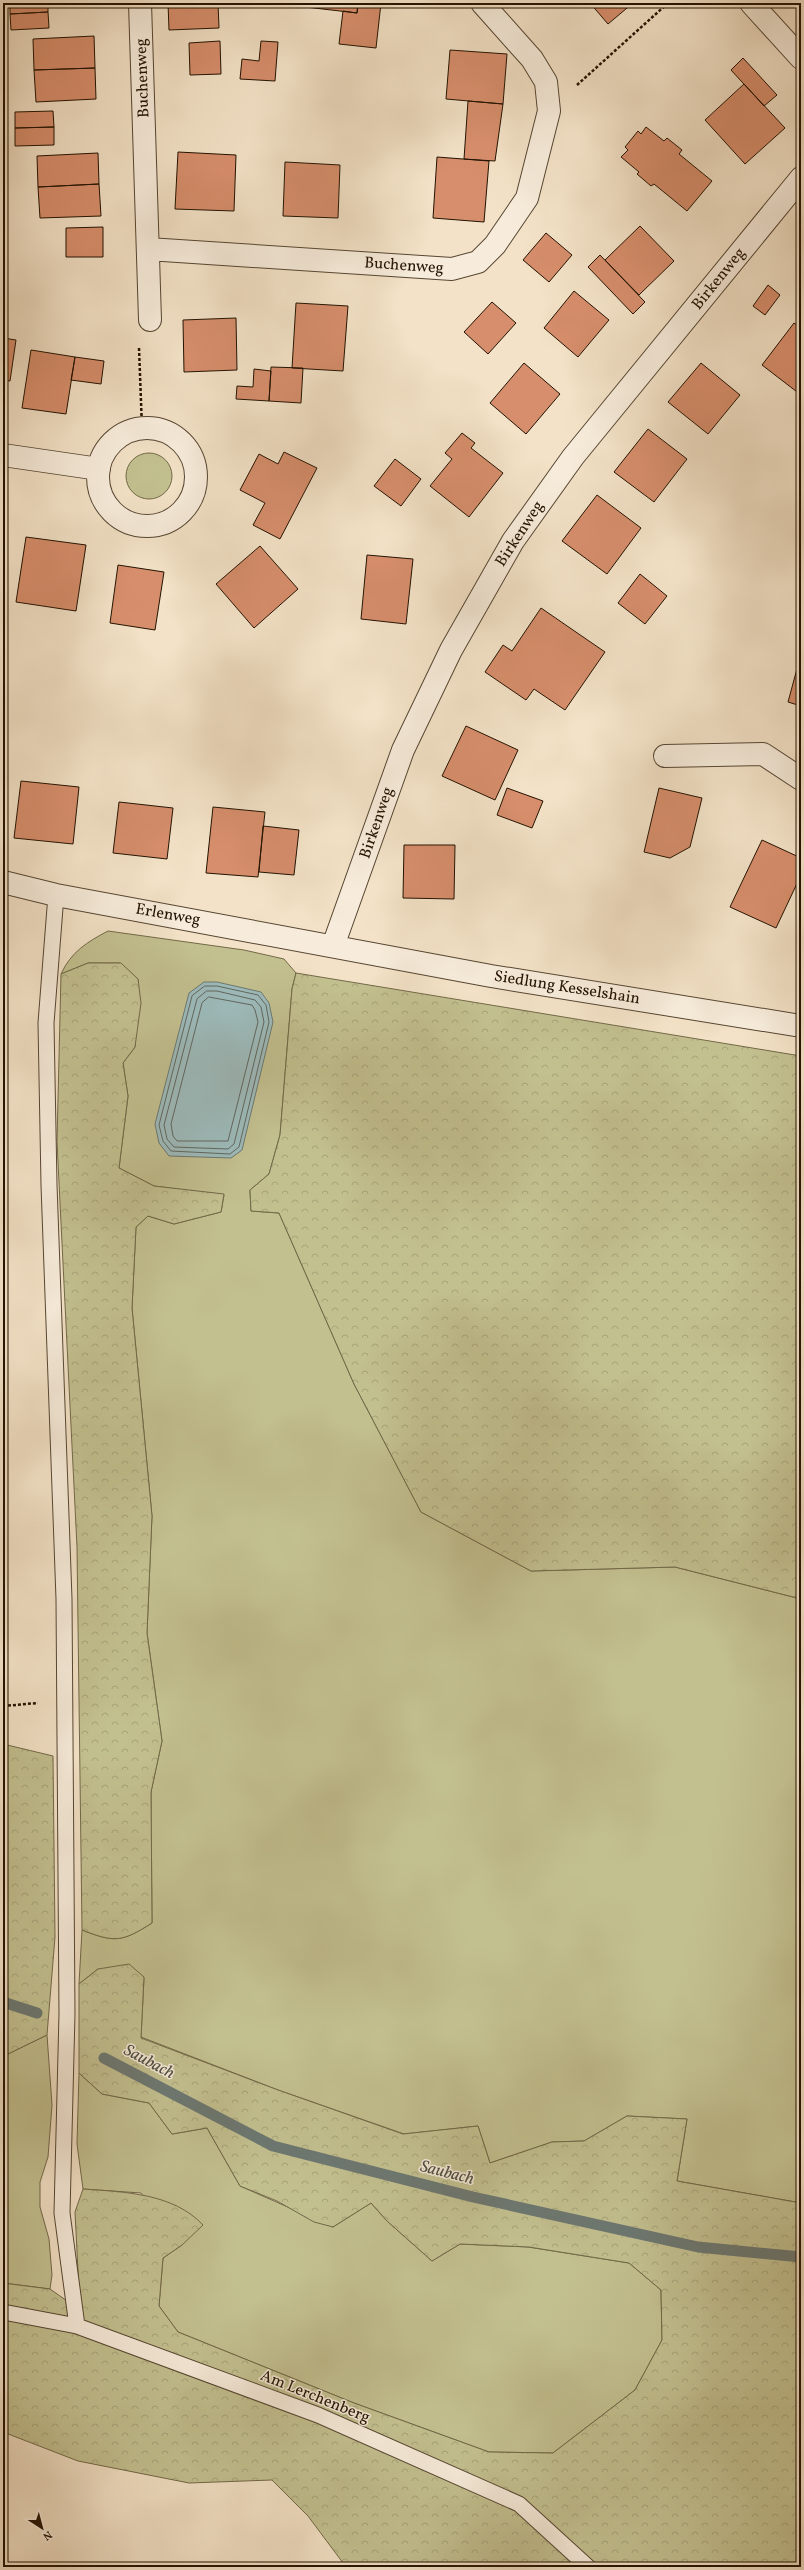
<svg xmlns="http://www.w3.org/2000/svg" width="804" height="2570" font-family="Vollkorn,serif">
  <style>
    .green { fill: #c3c090; stroke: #726948 }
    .forest { fill: url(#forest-crowns); stroke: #726948 }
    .water { fill: #9dbcbd; stroke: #6c7872 }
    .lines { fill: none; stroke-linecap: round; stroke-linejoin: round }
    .shore { stroke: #60675f; stroke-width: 1 }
    .stream { stroke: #6c7872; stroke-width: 11 }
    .building { fill: #d78e6c; stroke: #221201 }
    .service-casing { stroke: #564632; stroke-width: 17 }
    .minor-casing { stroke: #564632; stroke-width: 24 }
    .path { stroke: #221201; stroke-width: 2.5; stroke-dasharray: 3 2; stroke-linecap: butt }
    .service { stroke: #f7ecdb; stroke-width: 15 }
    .minor { stroke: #f7ecdb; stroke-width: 22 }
    .labels { text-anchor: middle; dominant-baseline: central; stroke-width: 3; stroke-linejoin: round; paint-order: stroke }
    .street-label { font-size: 16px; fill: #221201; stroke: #f7ecdb }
    .water-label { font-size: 17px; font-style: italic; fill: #4d4e43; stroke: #f7ecdb }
  </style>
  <defs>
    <pattern id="forest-crowns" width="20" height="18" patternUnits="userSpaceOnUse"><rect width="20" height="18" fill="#c3c090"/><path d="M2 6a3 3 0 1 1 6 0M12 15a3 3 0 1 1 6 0" fill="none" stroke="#a7a47a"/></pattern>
  </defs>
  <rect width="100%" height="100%" fill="#f3e2c7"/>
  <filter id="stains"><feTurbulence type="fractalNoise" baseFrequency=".005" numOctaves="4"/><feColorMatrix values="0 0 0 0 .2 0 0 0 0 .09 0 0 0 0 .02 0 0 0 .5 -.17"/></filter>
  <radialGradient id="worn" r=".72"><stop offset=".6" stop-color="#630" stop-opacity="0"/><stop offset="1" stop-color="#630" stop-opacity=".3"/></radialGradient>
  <path class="green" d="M126 476a23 23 0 1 1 46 0a23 23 0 1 1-46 0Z
    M108 931 244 950 284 959 296 973 292 989 280 1135 269 1174 250 1190 251 1211 279 1213 354 1384 421 1512 531 1571 675 1567 801 1599V2203L677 2181 687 2119 627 2116 584 2141 552 2142 490 2163 478 2126 404 2134 278 2090 141 2037 144 1978 98 1969 79 1984 82 1930C115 1943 122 1942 152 1923L151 1792 162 1741 147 1633 152 1516 132 1308 136 1227 148 1216 174 1224 221 1212 224 1195 154 1186 119 1168 128 1096 123 1063 135 1047 138 979 120 963H88L61 974C71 952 87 942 108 931Z
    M47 2035 52 2105 48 2157 40 2182V2207L49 2239 52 2275 50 2289 3 2283V2053L8 2054Z
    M79 2073 102 2094 149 2103 172 2134 207 2128 240 2186 333 2227 371 2203 387 2221 432 2261 460 2244 528 2247 629 2263 661 2290 662 2340 635 2390 553 2453 489 2452 354 2403 178 2332 159 2306 163 2258 182 2245 141 2193 83 2189 77 2144Z"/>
  <path class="forest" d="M88 963H121L138 979 141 1003 135 1047 123 1063 128 1096 119 1168 154 1186 224 1194 221 1212 174 1224 148 1216 136 1227 132 1308 152 1516 147 1633 162 1741 151 1792 152 1923C122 1942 115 1943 82 1930L77 1547 57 1142 61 974Z
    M296 973 801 1056V1599L675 1567 531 1571 421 1512 354 1384 279 1213 251 1211 250 1190 269 1174 280 1135 292 989Z
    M3 1744 53 1756 55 1937 47 2035 8 2054 3 2053Z
    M129 1964 144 1977 141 2038 278 2090 403 2134 478 2126 490 2163 552 2142 584 2141 627 2116 687 2119 677 2181 801 2203V2567H346L308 2516 272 2480 189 2483 78 2461 3 2432V2283L50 2289 80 2310 75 2212 83 2189C124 2192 173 2193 203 2225L182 2245 163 2258 159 2306 178 2332 354 2403 489 2452 553 2453 635 2390 662 2340 661 2290 629 2263 529 2247 460 2244 432 2261 387 2221 371 2203 333 2227 314 2222 277 2201 240 2186 207 2128 172 2134 149 2103 102 2094 79 2073V1984L98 1969Z"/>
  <path class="water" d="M204 982H217L261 992 269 1003 273 1022 242 1150 231 1158 169 1156 159 1143 155 1124 189 993Z"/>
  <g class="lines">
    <path class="shore" d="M205 986H217L258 995 266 1005 269 1022 239 1147 230 1154 171 1151 163 1141 159 1125 192 996Z
      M207 991H217L255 1000 261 1007 264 1022 234 1144 228 1149 174 1147 167 1139 164 1125 197 999Z
      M209 997 252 1005 255 1010 258 1022 228 1141H177L173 1136 171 1124 202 1003Z"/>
    <path class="stream" d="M3 2002 37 2013
      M104 2058 273 2146 473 2197 698 2247 801 2257"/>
  </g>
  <path class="building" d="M10 3H48V12L10 14Z
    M168 3H218L219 28 169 30Z
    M298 3H358L357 13 297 6Z
    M358 3H381L376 48 339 44 343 11 357 13Z
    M590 3H633L608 24Z
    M48 12 49 28 11 30 10 14Z
    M94 36 95 68 34 70 33 39Z
    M220 41 221 74 190 75 189 43Z
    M261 41 278 42 275 81 240 79 242 59 259 61Z
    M450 50 507 54 503 104 446 99Z
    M743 58 777 95 764 106 731 70Z
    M95 68 96 99 36 102 34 70Z
    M744 84 785 128 745 164 705 120Z
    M468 101 503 104 495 161 464 159Z
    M53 111 54 127 15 128V112Z
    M54 127V145L15 146V128Z
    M646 127 664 141 667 138 682 150 679 154 712 181 687 211 654 184 651 186 637 174 639 172 621 157 628 150 625 147 638 131 641 134Z
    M178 152 236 155 234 211 175 209Z
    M98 153 99 184 38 187 37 156Z
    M437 157 489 161 484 222 433 218Z
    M285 162 340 165 338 218 283 216Z
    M99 184 101 216 40 218 38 187Z
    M640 226 674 261 639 295 605 260Z
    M103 227V257H66V228Z
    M546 233 572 255 549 282 523 260Z
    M600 255 645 302 633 314 588 267Z
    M768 285 780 295 765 315 753 306Z
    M574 291 609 320 578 357 544 328Z
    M492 302 516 323 488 354 464 332Z
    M296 303 348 306 343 371 292 368Z
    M236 318 237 370 184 372 183 320Z
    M794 323 801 328V395L762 365Z
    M3 338 16 340 10 381 3 380Z
    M31 350 75 357 66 414 22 408Z
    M75 357 104 361 101 384 71 380Z
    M524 363 560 394 526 434 490 403Z
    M701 363 740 395 708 434 668 402Z
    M271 367 303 368 301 403 269 401Z
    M254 369 271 371 269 401 236 399 237 386 253 387Z
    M648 429 687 459 654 502 614 472Z
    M462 433 475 443 471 448 503 473 469 517 430 486 452 459 445 453Z
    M284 452 317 468 280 539 253 525 265 503 240 490 259 454 278 464Z
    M395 459 421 479 401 506 374 486Z
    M597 495 641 528 607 574 562 541Z
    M26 537 86 545 76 611 16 602Z
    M260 546 298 589 254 628 216 584Z
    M367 555 413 559 406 624 361 619Z
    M118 565 164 572 155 630 110 623Z
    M640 574 667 596 645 624 618 603Z
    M541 608 605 652 565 710 534 689 526 700 485 672 503 645 512 651Z
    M801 654V706L788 702Z
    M466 726 518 750 495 800 442 776Z
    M21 781 79 787 73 844 14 838Z
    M507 788 543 801 532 828 497 815Z
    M659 788 702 798 690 847 670 858 644 852Z
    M119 802 173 808 167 859 113 853Z
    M213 807 265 812 258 877 206 873Z
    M263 826 299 830 294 875 259 872Z
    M762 840 801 858V875L776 928 730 907Z
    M404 845H455L454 899 403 898Z
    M3 1672H5L6 1688H3Z"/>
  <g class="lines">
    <g class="service-casing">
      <path id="service" d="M56 895 46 1023 49 1185 64 1599 67 2014 62 2213 77 2326
        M3 2312 77 2326 318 2415 519 2504 588 2567"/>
    </g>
    <g class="minor-casing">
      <path id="minor" d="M140 3 150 320
        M751 3 801 58
        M148 249 452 269 478 262 495 245 527 198 549 111 546 82 532 59 482 3
        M98 477a49 49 0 1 1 98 0a49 49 0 1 1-98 0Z
        M3 455 99 469
        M665 756 763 754 801 779
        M3 882 56 895 491 976 801 1026
        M333 946 403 750 451 650 513 541 573 457 801 178"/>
    </g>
    <path class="path" d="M577 85 668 3
      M139 348 142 428
      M3 1706 38 1703"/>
    <use href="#service" class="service"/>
    <use href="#minor" class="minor"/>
  </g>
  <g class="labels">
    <g class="street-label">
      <text transform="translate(143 78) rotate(-92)">Buchenweg</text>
      <text transform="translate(404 266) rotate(4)">Buchenweg</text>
      <text transform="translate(719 279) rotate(-51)">Birkenweg</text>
      <text transform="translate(520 534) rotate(-57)">Birkenweg</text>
      <text transform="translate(377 823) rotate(-71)">Birkenweg</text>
      <text transform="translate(168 915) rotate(10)">Erlenweg</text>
      <text transform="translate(567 988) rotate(9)">Siedlung Kesselshain</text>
      <text transform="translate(315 2397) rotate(22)">Am Lerchenberg</text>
    </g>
    <g class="water-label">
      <text transform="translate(149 2062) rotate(28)">Saubach</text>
      <text transform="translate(447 2173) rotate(14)">Saubach</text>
    </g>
  </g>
  <rect width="804" height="2570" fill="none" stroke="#f3e2c7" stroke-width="16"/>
  <rect x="4" y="4" width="796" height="2562" fill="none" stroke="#221201" stroke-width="2"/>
  <rect x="8" y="8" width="788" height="2554" fill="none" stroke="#221201"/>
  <g transform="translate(42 2528) rotate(144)" stroke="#f7ecdb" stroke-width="3" paint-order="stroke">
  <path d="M0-3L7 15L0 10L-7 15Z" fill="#221201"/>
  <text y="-6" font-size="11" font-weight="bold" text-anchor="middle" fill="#221201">N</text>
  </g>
  <rect width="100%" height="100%" filter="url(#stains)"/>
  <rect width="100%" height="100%" fill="url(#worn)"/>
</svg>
